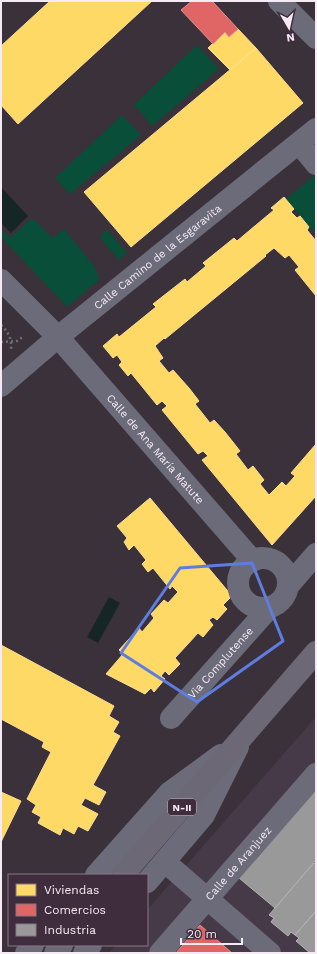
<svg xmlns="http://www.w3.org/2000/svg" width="317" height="954" font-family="'Work Sans',sans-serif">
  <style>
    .industrial { fill: #463a48 }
    .green { fill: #084e39 }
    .water { fill: #162627 }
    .homes { fill: #ffd966; stroke: #fcde91 }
    .shops { fill: #e06666; stroke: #e78e91 }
    .industry { fill: #999; stroke: #b5b1b5 }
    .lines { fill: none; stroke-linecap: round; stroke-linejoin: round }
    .path { stroke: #706d79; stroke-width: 2.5; stroke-dasharray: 2 3; stroke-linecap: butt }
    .street { stroke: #6c6b7a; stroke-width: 22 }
    .primary { stroke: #6d6876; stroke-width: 22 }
    .marked { fill: none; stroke: #5e7de1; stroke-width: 3; stroke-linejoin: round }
    .labels { text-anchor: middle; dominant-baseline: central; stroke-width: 4; stroke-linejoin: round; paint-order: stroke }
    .shield { fill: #3f2d3e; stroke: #bfb1be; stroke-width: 1 }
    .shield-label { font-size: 10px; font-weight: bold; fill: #f6eaf5 }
    .street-label { font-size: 11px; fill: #f6eaf5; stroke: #3f2d3e }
  </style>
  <rect width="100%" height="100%" fill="#3b313a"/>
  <path class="industrial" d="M316 717V953H109L116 945H147V910Z"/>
  <path class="green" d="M197 45 219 69 152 126 134 105Z
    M122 115 141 135 70 194 55 178Z
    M316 174V235L286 199Z
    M32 218 52 238 64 229 94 266 100 279 67 307 1 237V229L10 238Z
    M106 229 127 253 119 260 100 238Z"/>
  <path class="water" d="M1 187 28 216 11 233 1 223Z
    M109 597 120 603 98 643 87 637Z"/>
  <path class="homes" d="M50 1H152L18 124 1 105V46Z
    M238 29 256 48 230 70 208 48 225 32 229 37Z
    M256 48 303 103 131 247 84 192Z
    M284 197 294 209 291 212 297 218 300 216 309 227 307 230 316 241V296L295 270 299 267 289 255 285 258 274 248 265 255 266 256 165 339 164 338 155 346 163 358 159 361 169 373 173 370 189 388 199 401 195 404 210 423 214 420 225 432 240 451 236 454 248 470 253 466 264 480 260 484 269 495 282 482 286 486 295 476 291 473 316 444V496L272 545 202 460 208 456 203 451 198 454 162 410 167 406 162 401 157 405 131 373 128 376 119 365 122 362 117 355 113 358 103 346 117 334 119 337 156 307 153 304 185 279 187 282 206 266 203 263 234 238 237 241 274 210 271 208Z
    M150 498 232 596 223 605 227 609 217 620 213 617 209 620 213 625 203 637 198 633 175 658 180 664 169 675 165 671 161 676 165 679 154 692 151 688 145 694 106 674 123 654 119 650 139 628 142 632 154 618 151 614 164 600 168 603 178 592 172 586 170 589 153 568 148 572 142 564 146 560 134 545 129 550 124 542 127 538 117 526Z
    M1 645 114 706 109 716 119 722 113 732 120 736 93 785 106 792 99 805 85 798 81 805 98 814 88 831 78 826 74 834 63 828 60 835 38 823 41 817 32 812 36 805 27 799 51 752 42 747 44 742 1 719Z
    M1 792 21 801 1 842Z"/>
  <path class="shops" d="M192 1H212L238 29 229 37 225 32 213 44 181 10Z
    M200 925 232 953H176Z"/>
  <path class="industry" d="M316 790V860L275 908 239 878Z
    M314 863 316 865V911L295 935 291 932 288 936 271 922 274 918 269 915Z
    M316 911V952L310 953 296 941 299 938 295 935Z"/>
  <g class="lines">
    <path class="path" d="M1 325C8 332 12 338 11 349
      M1 342 17 341 24 336"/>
    <g class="street">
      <path d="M279 1 316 38"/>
      <path d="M299 143 316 164"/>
      <path id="s1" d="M1 280 58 337 253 561"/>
      <path id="s2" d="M1 386 58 337 316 129"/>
      <circle cx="263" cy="583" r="25"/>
      <path d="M288 586 316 554"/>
      <path id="s3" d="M171 718 270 607"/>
      <path d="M165 862 270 953"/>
      <path d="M96 875 169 793 221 755"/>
      <path d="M147 882 204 815 238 747"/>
      <path d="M26 953 33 945"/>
      <path d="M84 953 91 945"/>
      <path id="s4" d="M160 953 316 774"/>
    </g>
    <path class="primary" d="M123 875 316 652
      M55 953 62 945"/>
  </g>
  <path class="marked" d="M252 563 283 641 197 702 121 653 180 568Z"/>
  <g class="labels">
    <rect class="shield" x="168" y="799" width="28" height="16" rx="3"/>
    <g class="shield-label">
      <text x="182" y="807">N-II</text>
    </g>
    <g class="street-label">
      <text stroke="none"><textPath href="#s2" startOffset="203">Calle Camino de la Esgaravita</textPath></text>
      <text stroke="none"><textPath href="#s1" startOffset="229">Calle de Ana María Matute</textPath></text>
      <text stroke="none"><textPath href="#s3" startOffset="74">Via Complutense</textPath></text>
      <text stroke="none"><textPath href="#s4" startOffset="119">Calle de Aranjuez</textPath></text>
    </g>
  </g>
  <rect width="317" height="954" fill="none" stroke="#f6eaf5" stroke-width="4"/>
  <rect x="8" y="874" width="140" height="72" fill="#3f2d3e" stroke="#887987"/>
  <rect x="16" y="884" width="20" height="12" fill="#ffd966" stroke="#887987"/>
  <text x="44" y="894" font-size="12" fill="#f6eaf5">Viviendas</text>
  <rect x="16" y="904" width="20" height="12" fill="#e06666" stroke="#887987"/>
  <text x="44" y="914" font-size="12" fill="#f6eaf5">Comercios</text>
  <rect x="16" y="924" width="20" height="12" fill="#999999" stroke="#887987"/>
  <text x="44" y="934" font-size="12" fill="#f6eaf5">Industria</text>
  <g transform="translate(289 28) rotate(171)" stroke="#3f2d3e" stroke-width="3" paint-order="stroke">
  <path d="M0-3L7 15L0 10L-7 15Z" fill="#f6eaf5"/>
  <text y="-6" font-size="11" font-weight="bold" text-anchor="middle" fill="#f6eaf5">N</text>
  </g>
  <path d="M181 938v6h61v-6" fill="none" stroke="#f6eaf5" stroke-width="2"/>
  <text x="187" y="938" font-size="12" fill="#f6eaf5" stroke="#3f2d3e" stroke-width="3" paint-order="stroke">20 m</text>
</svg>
